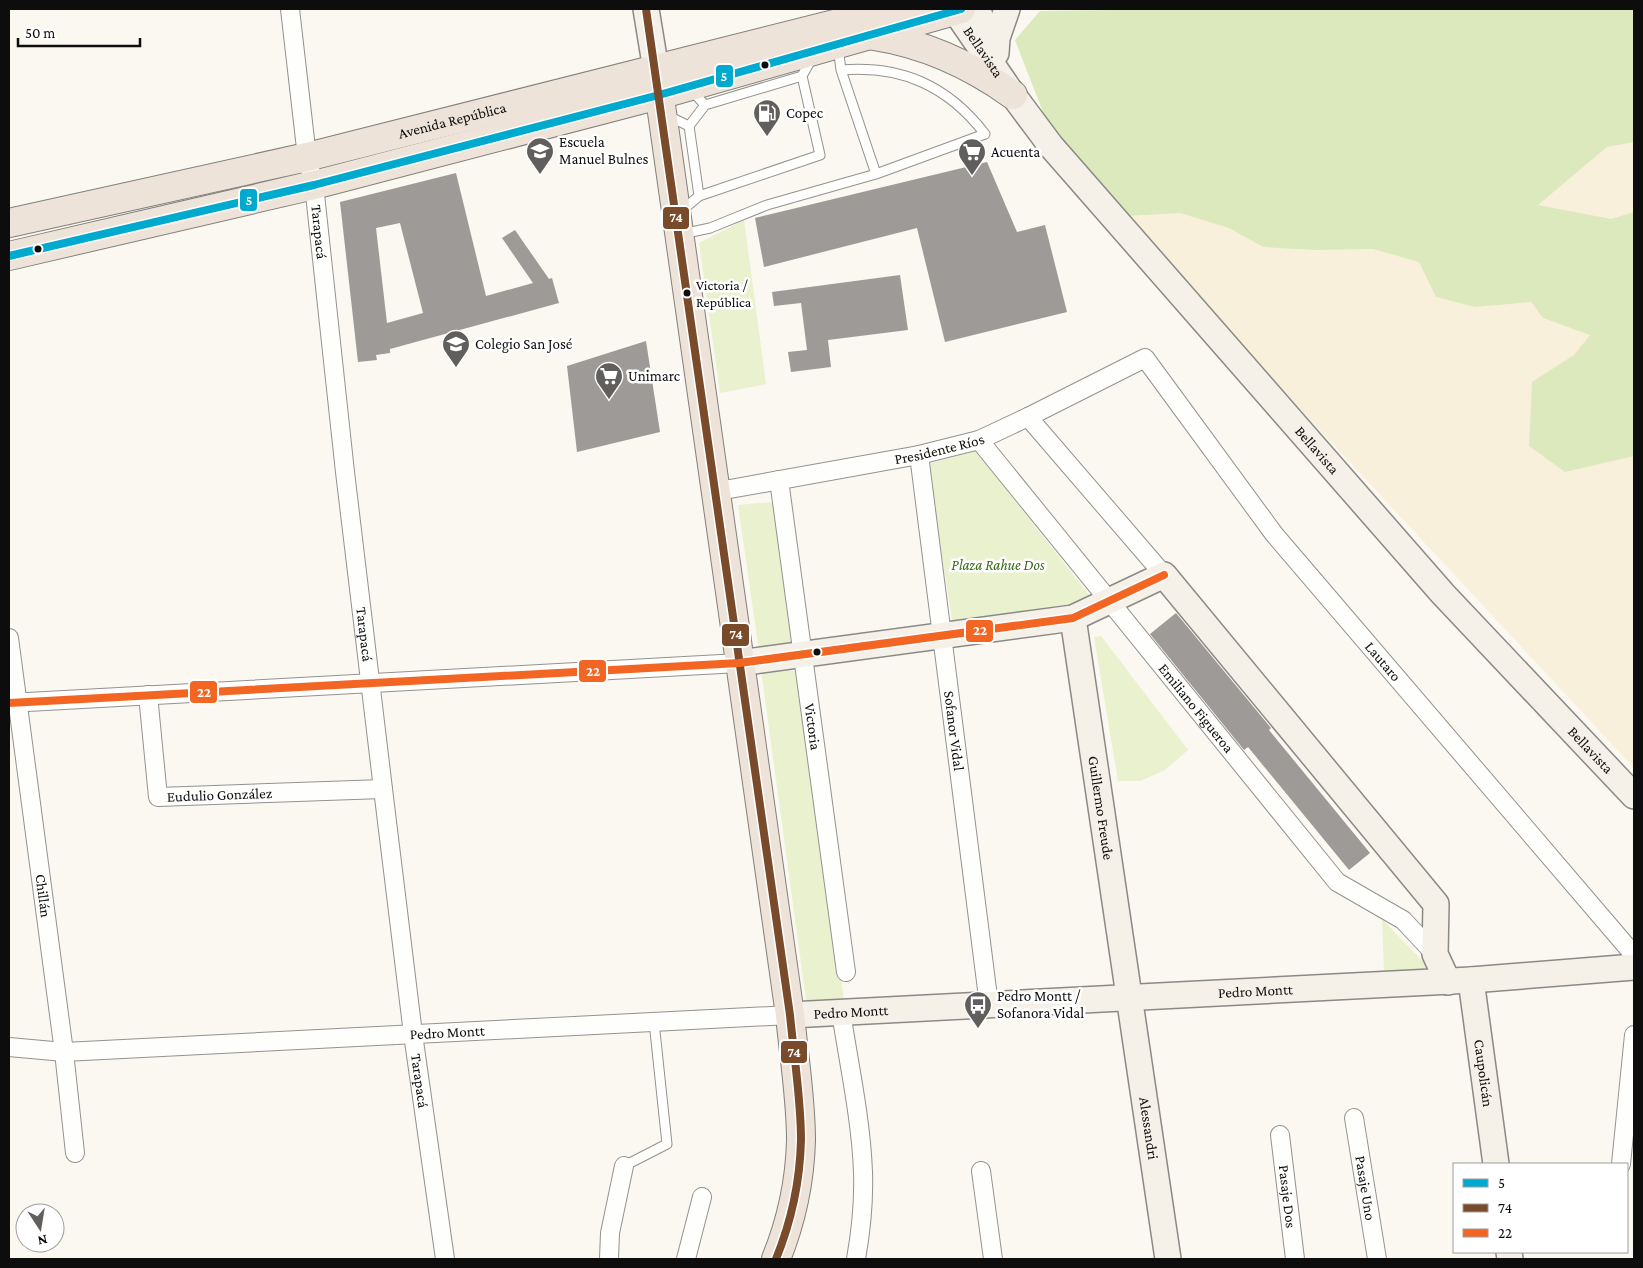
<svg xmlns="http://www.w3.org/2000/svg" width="1643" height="1268" font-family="'Crimson Pro',serif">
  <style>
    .farmland { fill: #f9f0dc }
    .green { fill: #eaf1cf }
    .forest { fill: #dce9bd }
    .building { fill: #9e9a97; fill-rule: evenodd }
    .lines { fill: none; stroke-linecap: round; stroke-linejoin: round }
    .lane-casing { stroke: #949290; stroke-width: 11 }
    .street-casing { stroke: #949290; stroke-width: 20 }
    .secondary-casing { stroke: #8b8986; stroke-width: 28 }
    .primary-casing { stroke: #81807d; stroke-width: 30 }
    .lane { stroke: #fefefd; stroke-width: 9 }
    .street { stroke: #fefefd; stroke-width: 18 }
    .secondary { stroke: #f5f1e8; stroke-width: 25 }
    .primary { stroke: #ede3d8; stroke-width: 28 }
    .bus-1-casing { stroke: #fff; stroke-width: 11 }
    .bus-2-casing { stroke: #fff; stroke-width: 11 }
    .bus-3-casing { stroke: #fff; stroke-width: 11 }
    .bus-1 { stroke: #00a9ce; stroke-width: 8 }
    .bus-2 { stroke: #7a4b2a; stroke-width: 8 }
    .bus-3 { stroke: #f26522; stroke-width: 8 }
    .bus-dot { fill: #0d0d0d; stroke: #fff; stroke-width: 2 }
    .labels { text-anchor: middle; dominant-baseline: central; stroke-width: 5; stroke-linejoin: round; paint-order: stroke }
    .bus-label { font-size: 14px; fill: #0d0d0d; stroke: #fff; text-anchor: start }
    .street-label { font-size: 15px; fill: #0d0d0d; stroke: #fff }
    .poi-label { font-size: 15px; fill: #0d0d0d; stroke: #fff; text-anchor: start }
    .park-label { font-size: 15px; font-style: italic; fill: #396919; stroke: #fff }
    .line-badge { stroke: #fff; stroke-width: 2 }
    .badge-label { font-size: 14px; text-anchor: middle; font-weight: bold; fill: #fff }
  </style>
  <rect width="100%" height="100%" fill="#fbf7f1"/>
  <path class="farmland" d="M1186 9H1634V768L1236 340 1050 130 1015 40 1040 11Z"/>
  <path class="green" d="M744 220 766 384 720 393 699 243Z
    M976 451 1089 595 1059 610 953 625 927 464Z
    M774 502 793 644 759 651 738 505Z
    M1101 636 1188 750 1165 770 1140 781H1118L1094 637Z
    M761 670 796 671 845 1006 807 1007Z
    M1382 919 1429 968 1384 973Z"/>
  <path class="forest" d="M1186 9H1634V142L1607 147 1538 205 1611 219 1634 212V456L1565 472 1529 446 1532 382 1574 355 1590 335 1543 318 1531 302 1475 307 1436 297 1419 262 1373 249 1314 250 1263 247 1229 228 1180 213 1126 216 1050 130 1015 40 1040 11Z"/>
  <path class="building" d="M987 162 1017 232 1045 225 1067 312 945 342 917 228 764 267 755 218Z
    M456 173 486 296 533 283 502 238 515 230 549 279 552 278 559 303 390 349V353L376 355 377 360 358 362 340 202ZM400 223 423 313 387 323 376 228Z
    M900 275 908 330 828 340 831 367 791 372 788 352 807 350 801 303 774 306 772 292Z
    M646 341 660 432 577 452 567 366Z
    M1176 613 1271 728 1269 730 1370 853 1349 870 1248 747 1244 750 1150 634Z"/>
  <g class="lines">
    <g class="lane-casing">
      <path id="lane" d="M838 47 841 70 876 174
        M692 91 705 105 802 76 812 58
        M668 116 689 126 699 196 680 212
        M689 126 705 105
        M699 196 820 155 802 76
        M682 234 710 228 767 205 876 174 985 134C948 86 902 65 841 70
        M624 1166 667 1144 654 1022"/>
    </g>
    <g class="street-casing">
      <g id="street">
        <path id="s1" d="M290 9 307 157 314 185 345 472 383 789 413 1034 445 1259"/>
        <path d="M1028 417 1164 575"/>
        <path id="s2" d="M979 440 1337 882 1403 920 1435 954"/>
        <path id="s3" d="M919 455 989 1005"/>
        <path id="s4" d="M779 480 846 972"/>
        <path id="s5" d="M715 489H730L919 455 979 440 1028 417 1145 358 1274 534 1634 955"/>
        <path id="s6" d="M9 638 64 1052 75 1153"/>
        <path id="s7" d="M148 695 158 797 383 789"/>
        <path d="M9 703 739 663"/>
        <path d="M841 1012C849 1065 861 1119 863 1172 864 1201 861 1231 856 1259"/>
        <path id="s8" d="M9 1047 64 1052 790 1015"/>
        <path id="s9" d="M1354 1118 1377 1259"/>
        <path id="s10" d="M1280 1135 1295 1259"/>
        <path d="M1621 1164 1634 1035"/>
        <path d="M981 1171 993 1259"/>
        <path d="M609 1259 610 1233 624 1166"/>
        <path d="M686 1259 702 1197"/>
      </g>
    </g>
    <g class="secondary-casing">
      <g id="secondary">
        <path d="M646 9 656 70"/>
        <path id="s11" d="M954 9 1013 95 1051 146 1443 594 1634 796"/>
        <path d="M977 9 994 49"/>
        <path d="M996 53 997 38 1007 9"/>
        <path id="s12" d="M1073 618C1104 832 1137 1045 1168 1259"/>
        <path d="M739 663 1073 618 1164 575 1436 904 1435 954 1448 982"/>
        <path id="s13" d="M1471 980 1496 1164"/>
        <path id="s14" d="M790 1015 1471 980 1634 967"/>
        <path d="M1509 1252 1510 1259"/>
      </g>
    </g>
    <g class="primary-casing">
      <g id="primary">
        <path d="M874 36C926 44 971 65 1013 95"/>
        <path d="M656 70 790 1015C794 1057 801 1099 801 1140 800 1181 791 1222 776 1259"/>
        <path id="s15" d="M9 223 307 157 894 9"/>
        <path d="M9 256 314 185 659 95 961 9"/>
      </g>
    </g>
    <use href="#lane" class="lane"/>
    <use href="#street" class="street"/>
    <use href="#secondary" class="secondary"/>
    <use href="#primary" class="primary"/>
    <g class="bus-1-casing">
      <path id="bus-1" d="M9 256 314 185 659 95 961 9"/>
    </g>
    <g class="bus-2-casing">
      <path id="bus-2" d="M646 9 790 1015C794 1057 801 1099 801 1140 800 1181 791 1222 776 1259"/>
    </g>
    <g class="bus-3-casing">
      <path id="bus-3" d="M9 703 739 663 1073 618 1164 575"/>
    </g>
    <use href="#bus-1" class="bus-1"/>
    <use href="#bus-2" class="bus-2"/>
    <use href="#bus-3" class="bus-3"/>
  </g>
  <defs>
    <g id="fuel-pin" transform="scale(1.4375)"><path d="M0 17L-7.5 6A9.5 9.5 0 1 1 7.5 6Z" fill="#605f5d" stroke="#fff"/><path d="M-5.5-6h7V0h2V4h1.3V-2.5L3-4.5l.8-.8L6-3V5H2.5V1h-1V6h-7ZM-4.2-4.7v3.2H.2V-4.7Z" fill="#fff"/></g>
    <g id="school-pin" transform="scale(1.4375)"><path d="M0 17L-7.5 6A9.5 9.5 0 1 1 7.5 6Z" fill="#605f5d" stroke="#fff"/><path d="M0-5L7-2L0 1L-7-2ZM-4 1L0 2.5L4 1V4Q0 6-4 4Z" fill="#fff"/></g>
    <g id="supermarket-pin" transform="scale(1.4375)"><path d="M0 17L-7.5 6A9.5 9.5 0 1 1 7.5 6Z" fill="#605f5d" stroke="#fff"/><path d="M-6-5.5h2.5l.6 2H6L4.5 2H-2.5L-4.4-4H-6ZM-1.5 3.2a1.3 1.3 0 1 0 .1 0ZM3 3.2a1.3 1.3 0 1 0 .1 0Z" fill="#fff"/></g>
    <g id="bus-pin" transform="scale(1.4375)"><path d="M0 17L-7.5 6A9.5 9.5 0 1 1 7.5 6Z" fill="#605f5d" stroke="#fff"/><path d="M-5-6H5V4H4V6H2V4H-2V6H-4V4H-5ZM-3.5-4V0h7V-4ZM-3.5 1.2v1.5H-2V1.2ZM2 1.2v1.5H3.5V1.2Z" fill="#fff"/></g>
  </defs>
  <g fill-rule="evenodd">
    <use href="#fuel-pin" x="767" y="113"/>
    <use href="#school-pin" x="540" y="151"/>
    <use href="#supermarket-pin" x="972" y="152"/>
    <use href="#school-pin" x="456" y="344"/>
    <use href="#supermarket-pin" x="609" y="376"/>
    <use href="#bus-pin" x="978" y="1005"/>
  </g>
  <g class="bus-dot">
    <circle cx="765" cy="65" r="4.5"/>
    <circle cx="38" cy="249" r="4.5"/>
    <circle cx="687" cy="293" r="4.5"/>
    <circle cx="817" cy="652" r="4.5"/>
  </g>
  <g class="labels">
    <g class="bus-label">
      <text x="696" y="285">Victoria /<tspan x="696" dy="17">República</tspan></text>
    </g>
    <g class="street-label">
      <text stroke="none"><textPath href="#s11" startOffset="52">Bellavista</textPath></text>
      <text stroke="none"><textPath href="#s15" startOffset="455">Avenida República</textPath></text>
      <text stroke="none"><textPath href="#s1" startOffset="225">Tarapacá</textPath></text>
      <text stroke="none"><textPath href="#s5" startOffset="228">Presidente Ríos</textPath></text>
      <text stroke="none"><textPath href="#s11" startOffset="572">Bellavista</textPath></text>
      <text stroke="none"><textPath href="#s1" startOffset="630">Tarapacá</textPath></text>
      <text stroke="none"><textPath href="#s5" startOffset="840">Lautaro</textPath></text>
      <text stroke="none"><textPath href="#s2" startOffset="345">Emiliano Figueroa</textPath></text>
      <text stroke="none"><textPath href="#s4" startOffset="249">Victoria</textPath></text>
      <text stroke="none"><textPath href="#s3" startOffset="278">Sofanor Vidal</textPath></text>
      <text stroke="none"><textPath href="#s11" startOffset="978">Bellavista</textPath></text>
      <text stroke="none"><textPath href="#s7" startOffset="164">Eudulio González</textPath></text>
      <text stroke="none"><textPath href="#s12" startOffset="192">Guillermo Freude</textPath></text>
      <text stroke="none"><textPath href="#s6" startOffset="260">Chillán</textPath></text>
      <text stroke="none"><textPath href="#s14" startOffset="466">Pedro Montt</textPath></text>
      <text stroke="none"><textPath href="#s14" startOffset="61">Pedro Montt</textPath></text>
      <text stroke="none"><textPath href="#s8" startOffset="439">Pedro Montt</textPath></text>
      <text stroke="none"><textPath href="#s13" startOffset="94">Caupolicán</textPath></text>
      <text stroke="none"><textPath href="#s1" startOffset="1080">Tarapacá</textPath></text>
      <text stroke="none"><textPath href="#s12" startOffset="516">Alessandri</textPath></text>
      <text stroke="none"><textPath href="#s9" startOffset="71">Pasaje Uno</textPath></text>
      <text stroke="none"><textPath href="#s10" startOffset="62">Pasaje Dos</textPath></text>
    </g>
    <g class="poi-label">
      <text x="786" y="113">Copec</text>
      <text x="559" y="142">Escuela<tspan x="559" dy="17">Manuel Bulnes</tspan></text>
      <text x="991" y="152">Acuenta</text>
      <text x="475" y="344">Colegio San José</text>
      <text x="628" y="376">Unimarc</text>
      <text x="997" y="996">Pedro Montt /<tspan x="997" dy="17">Sofanora Vidal</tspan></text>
    </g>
    <g class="park-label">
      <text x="998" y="565">Plaza Rahue Dos</text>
    </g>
  </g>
  <g class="line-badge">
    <rect x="715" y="64" width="19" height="24" rx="5" fill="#00a9ce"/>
    <rect x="239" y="188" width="19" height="24" rx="5" fill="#00a9ce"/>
    <rect x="662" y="206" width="28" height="24" rx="5" fill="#7a4b2a"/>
    <rect x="965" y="619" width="29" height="24" rx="5" fill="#f26522"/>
    <rect x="721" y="623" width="29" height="24" rx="5" fill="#7a4b2a"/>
    <rect x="578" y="659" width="29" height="24" rx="5" fill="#f26522"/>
    <rect x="189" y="680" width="29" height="24" rx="5" fill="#f26522"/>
    <rect x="780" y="1040" width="28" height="24" rx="5" fill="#7a4b2a"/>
  </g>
  <g class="badge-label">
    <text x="724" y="81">5</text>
    <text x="249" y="205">5</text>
    <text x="676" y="222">74</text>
    <text x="980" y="635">22</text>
    <text x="736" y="639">74</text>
    <text x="593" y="676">22</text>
    <text x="204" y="697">22</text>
    <text x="794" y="1057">74</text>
  </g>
  <rect width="1643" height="1268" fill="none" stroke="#0d0d0d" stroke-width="20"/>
  <rect x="1453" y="1163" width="175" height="90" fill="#ffffff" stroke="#9e9e9e"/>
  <rect x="1463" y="1179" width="25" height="8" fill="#00a9ce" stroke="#9e9e9e"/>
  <text x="1498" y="1188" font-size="15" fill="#0d0d0d">5</text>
  <rect x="1463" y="1204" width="25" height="8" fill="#7a4b2a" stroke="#9e9e9e"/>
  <text x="1498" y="1213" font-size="15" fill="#0d0d0d">74</text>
  <rect x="1463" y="1229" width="25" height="8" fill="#f26522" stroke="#9e9e9e"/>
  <text x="1498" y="1238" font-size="15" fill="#0d0d0d">22</text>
  <g transform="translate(40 1228) rotate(168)"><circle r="24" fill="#ffffff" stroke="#9e9e9e"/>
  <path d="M0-4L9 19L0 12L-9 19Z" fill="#605f5d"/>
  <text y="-8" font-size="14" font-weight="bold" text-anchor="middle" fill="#0d0d0d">N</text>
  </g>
  <path d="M18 38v8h122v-8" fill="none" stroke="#0d0d0d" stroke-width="2.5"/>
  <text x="25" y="38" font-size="15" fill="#0d0d0d" stroke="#ffffff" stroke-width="4" paint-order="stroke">50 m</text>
</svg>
